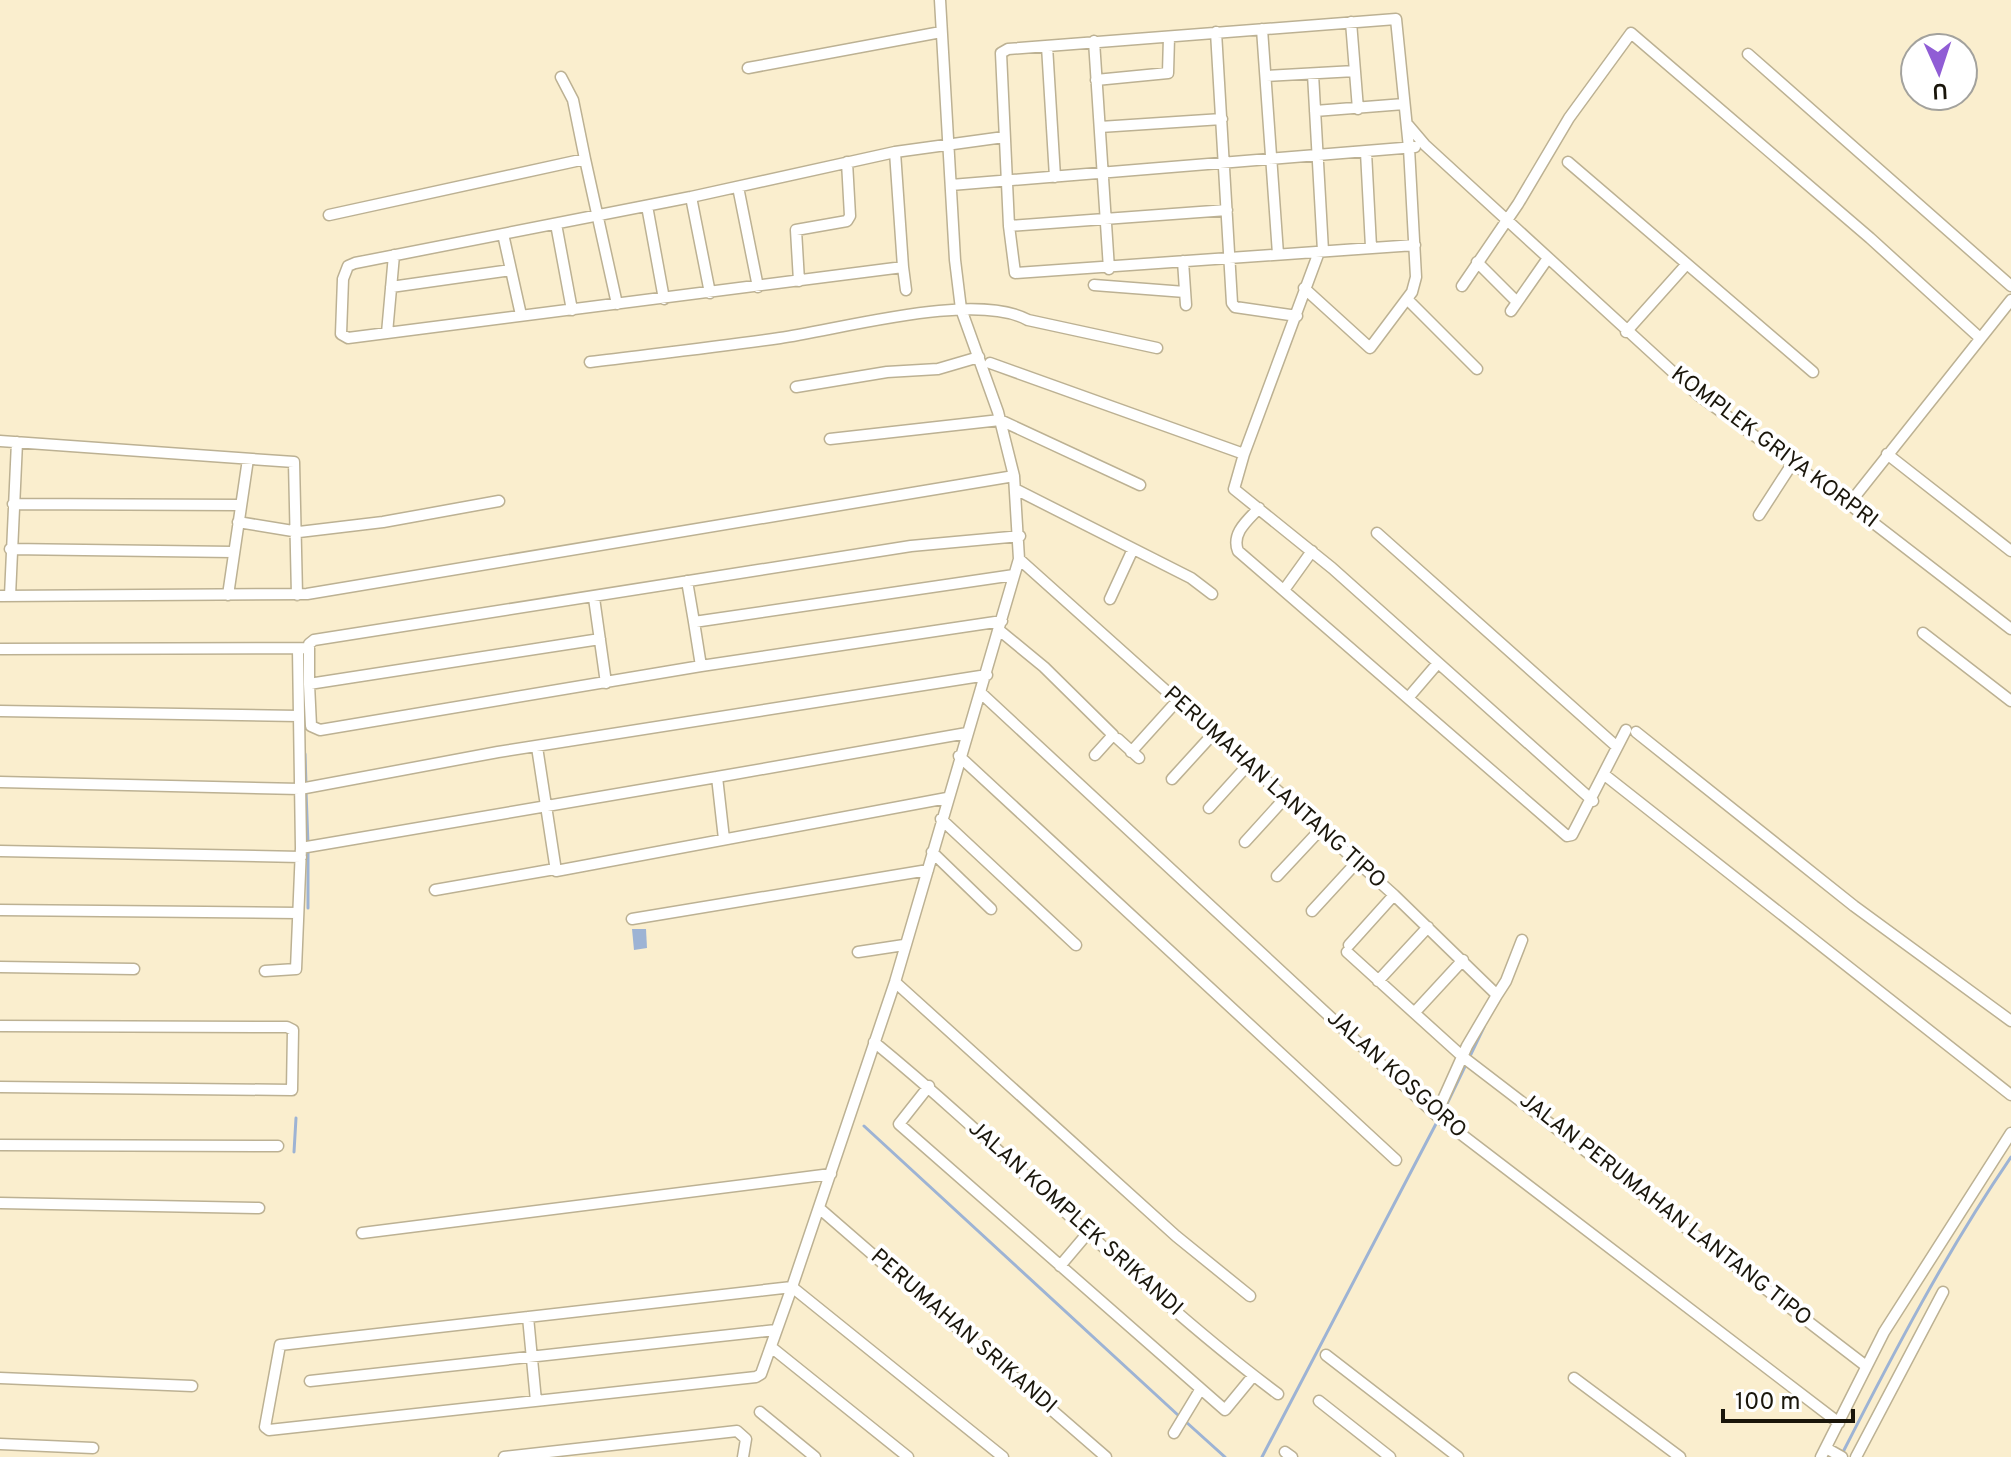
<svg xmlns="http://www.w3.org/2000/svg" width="2011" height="1457" font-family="Overpass,sans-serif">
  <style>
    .water { fill: #9db3d4 }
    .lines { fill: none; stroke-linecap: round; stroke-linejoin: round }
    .stream { stroke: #9db3d4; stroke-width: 3 }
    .minor-casing { stroke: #bcb193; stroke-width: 13 }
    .minor { stroke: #fff; stroke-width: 10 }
    .labels { text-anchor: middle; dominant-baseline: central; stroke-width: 8; stroke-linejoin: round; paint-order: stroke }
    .street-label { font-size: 22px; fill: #1a160b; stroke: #fff }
  </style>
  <rect width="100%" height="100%" fill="#faeece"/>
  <path class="water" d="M632 929H646L647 948 634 950Z"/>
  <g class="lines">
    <path class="stream" d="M305 754 306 784
      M306 791 308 844
      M308 908V851
      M1444 1110 1484 1027
      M864 1126 1179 1416
      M294 1152 296 1118
      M1185 1421 1225 1457
      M1842 1454C1894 1352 1946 1252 2011 1157
      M1262 1457 1438 1120"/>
    <g class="minor-casing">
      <path id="minor" d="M940 0 955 260 961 309 998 412 1014 476 1019 559 895 982 792 1287 280 1345 265 1427 269 1430 756 1377 761 1374 792 1287 1003 1457
        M1351 22 1358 109
        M1262 29 1278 254
        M1216 32 1232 303 1235 307 1297 316
        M1094 41 1109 269
        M1047 46 1055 177
        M1748 54 2011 286
        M748 68 941 32
        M1313 74 1323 251
        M1266 76 1355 71
        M561 77 573 100 585 159
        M1096 80 1168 73 1169 37
        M1315 111 1404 104
        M1408 125 1425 145 1698 395 1849 504 2011 629
        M1100 127 1222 119
        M895 152 691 197 355 263 348 266 343 279 341 334 348 338 903 267 906 290
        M1366 152 1371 247
        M1568 162 1813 372
        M951 185 1415 147
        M738 187 758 287
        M691 197 710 293
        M647 206 664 299
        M329 215 585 159 617 304
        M556 224 572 310
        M1009 226 1227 210
        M503 234 521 315
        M1319 252 1244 454 1234 489 1332 568 1593 801
        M1183 261 1186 305
        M1477 262 1517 302
        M903 267 895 152 1004 137
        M799 281 796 230 847 221 850 216 847 162
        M1094 285 1185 292
        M1462 286 1518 204 1569 118 1631 33 1870 238 1980 338
        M391 287 511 270
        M1304 288 1370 348 1412 292 1416 277 1409 148 1396 19 1008 49 1001 53 1009 226 1015 273 1415 245
        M1407 299 1477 369
        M1511 311 1548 258
        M1626 332 1685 266
        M387 333 394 255
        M590 362C654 354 717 347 780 338 842 329 975 291 1028 320L1157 348
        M990 363 1244 454
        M796 387 887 372 938 369 979 357
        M830 439 1000 420 1140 485
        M0 441 294 462 297 595
        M1887 454 2011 551
        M1015 489 1191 578 1212 594
        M13 504 240 505
        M1849 504 2011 300
        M1259 508C1248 520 1231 533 1238 551L1567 836 1572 835 1626 730
        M1759 515 1792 464
        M238 522 299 532 383 522 499 501
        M1377 533 1616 746
        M10 549 233 552
        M1019 559 1394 895 1497 995 1467 1046 1436 1115
        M687 581 694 622
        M1284 590 1312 551
        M228 595 248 459
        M0 596 307 594 1014 476
        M10 596 17 442
        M594 598 606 683
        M1110 599 1133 549
        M999 630 1044 667 1113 735 1095 755
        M1923 633 2011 701
        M600 639 309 684V644L314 640 911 546 1020 536
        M0 649 309 648
        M298 649 301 848
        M701 666 694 622 1014 575
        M309 684 311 726 320 730 701 666 1002 621
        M982 694 1436 1115 1839 1423
        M1408 698 1438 663
        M0 711 298 716
        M1636 732 1854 906 2011 1021
        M1118 739 1139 758
        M537 747 556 871 947 798
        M1131 752 1177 701
        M959 756 1396 1160
        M1606 776 2011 1095
        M1172 779 1213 734
        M0 782 300 789 498 752 987 675
        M1209 808 1248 765
        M941 819 1076 945
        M724 839 717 777 967 733
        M1245 842 1285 798
        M0 851 301 857
        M932 852 991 909
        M1277 876 1320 830
        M435 890 555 869
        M0 910 298 913
        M1312 911 1357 862
        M632 919 928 870
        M1349 945 1394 895
        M858 952 904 945
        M1347 952 1463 1057 1866 1366
        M0 967 134 969
        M265 971 296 969 301 848 717 777
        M1378 981 1428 927
        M895 982 1176 1236 1250 1296
        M1497 995 1506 981 1522 940
        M1415 1012 1463 960
        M0 1026 287 1027 293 1030 292 1090 0 1087
        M874 1042C1012 1155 1135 1287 1278 1394
        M929 1086 899 1124 1225 1410 1253 1376
        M0 1145 278 1146
        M0 1203 259 1208
        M819 1208 1106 1457
        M362 1233 831 1174
        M1060 1266 1087 1234
        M528 1317 536 1401
        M771 1347 908 1457
        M1326 1355 1458 1457
        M0 1378 192 1386
        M1574 1378 1680 1457
        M310 1381 776 1330
        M1319 1401 1390 1457
        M760 1412 815 1457
        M1174 1433 1200 1390
        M0 1444 93 1448
        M1826 1448 1842 1457
        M1285 1452 1292 1457
        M504 1457 737 1431 746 1439 743 1457
        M1821 1457 1884 1332 2011 1133
        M1856 1457 1943 1292"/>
    </g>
    <use href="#minor" class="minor"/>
  </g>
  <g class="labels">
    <g class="street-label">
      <text transform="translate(1774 448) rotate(37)">KOMPLEK GRIYA KORPRI</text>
      <text transform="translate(1274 788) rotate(42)">PERUMAHAN LANTANG TIPO</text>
      <text transform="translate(1396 1075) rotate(42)">JALAN KOSGORO</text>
      <text transform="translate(1665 1210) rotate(38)">JALAN PERUMAHAN LANTANG TIPO</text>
      <text transform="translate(1075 1219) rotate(42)">JALAN KOMPLEK SRIKANDI</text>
      <text transform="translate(963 1332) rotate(41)">PERUMAHAN SRIKANDI</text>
    </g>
  </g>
  <g transform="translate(1939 72) rotate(177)"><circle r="38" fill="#ffffff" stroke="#a3a29d" stroke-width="2"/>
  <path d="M0-6L14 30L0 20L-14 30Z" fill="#905dd5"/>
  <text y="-12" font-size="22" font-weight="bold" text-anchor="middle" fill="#1a160b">U</text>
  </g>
  <path d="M1723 1409v12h130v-12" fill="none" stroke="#1a160b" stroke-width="4"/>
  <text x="1735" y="1409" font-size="24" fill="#1a160b" stroke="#ffffff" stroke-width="6" paint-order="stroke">100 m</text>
</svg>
